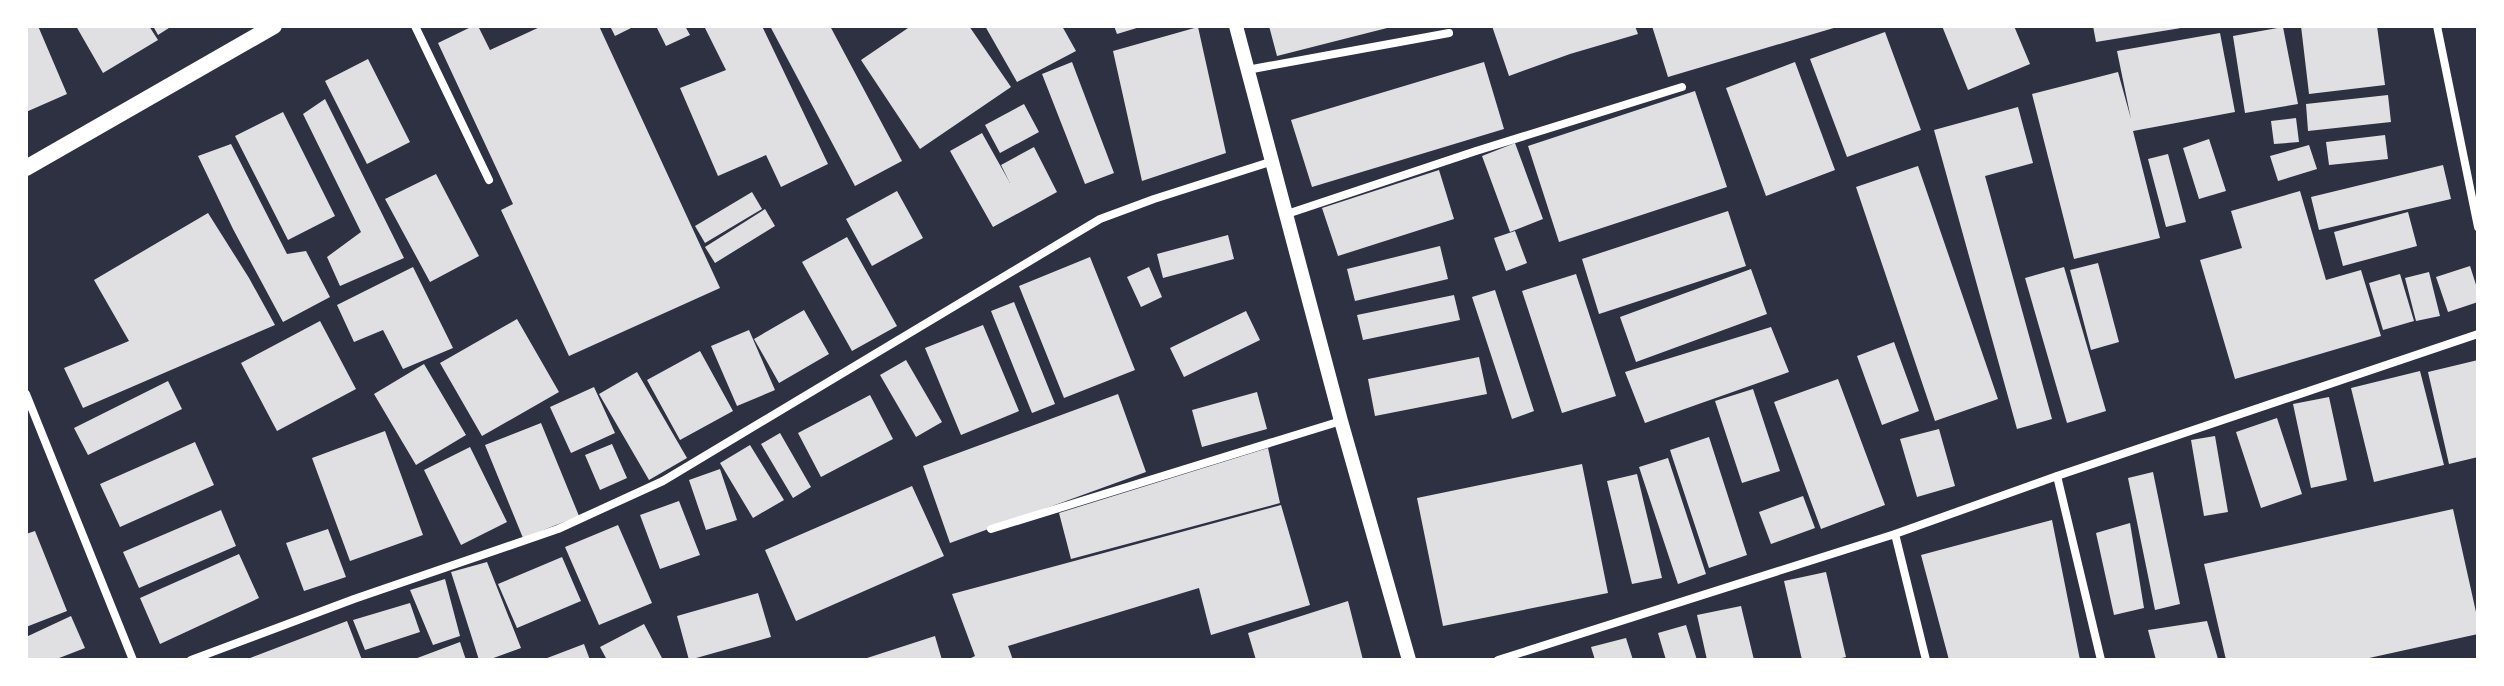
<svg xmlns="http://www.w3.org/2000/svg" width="2504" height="686" font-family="'Fira Sans Condensed',sans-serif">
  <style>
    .building { fill: #e0e0e3 }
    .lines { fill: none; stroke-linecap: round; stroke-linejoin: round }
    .minor { stroke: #fff; stroke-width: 8 }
    .tertiary { stroke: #fff; stroke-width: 14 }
    .secondary { stroke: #fff; stroke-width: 16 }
  </style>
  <rect width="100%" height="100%" fill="#2d3142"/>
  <path class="building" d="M26 26H38L67 94 26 112Z
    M76 26H149L158 40 103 73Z
    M153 26H172L158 35Z
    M473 26H478L490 50 542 26H599L720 288 569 356 501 210 513 204 438 43Z
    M610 26H635L615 36Z
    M656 26H685L690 35 666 46Z
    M704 26H762L828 164 781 187 766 155 718 176 680 88 726 70Z
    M770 26H830L902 161 855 186Z
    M911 26H969L1011 87 920 149 861 60Z
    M985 26H1062L1076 51 1017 82Z
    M1114 26H1140V27L1117 34Z
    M1269 26H1391V27L1277 56Z
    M1492 26H1635L1638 34 1570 54 1509 76Z
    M1652 26H1837V27L1668 77Z
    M1942 26H2014L2030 64 1968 90Z
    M2093 26H2181V28L2096 42Z
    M2301 26H2377L2385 85 2309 94Z
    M1198 27 1226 153 1142 181 1113 51Z
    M2283 27 2298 104 2245 113 2233 36Z
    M1885 32 1921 130 1847 157 1810 59Z
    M2220 33 2235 112 2133 131 2160 238 2074 259 2032 94 2118 72 2131 119 2117 51Z
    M368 59 410 142 367 164 325 81Z
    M1072 62 1114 173 1085 184 1042 74Z
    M1484 62 1504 129 1312 187 1291 120Z
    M1795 62 1835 170 1766 196 1726 88Z
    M1695 91 1727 187 1559 242 1528 146Z
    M2388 95 2391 122 2308 131 2306 104Z
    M325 99 404 258 340 286 327 257 361 232 303 114Z
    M1024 104 1039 132 1000 153 985 125Z
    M2018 107 2033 163 1985 176 2052 419 2017 429 1934 130Z
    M283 112 335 216 288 240 235 136Z
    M2296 118 2299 142 2274 144 2271 121Z
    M982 133 1010 183 1001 165 1034 147 1057 192 993 227 950 151Z
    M2385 135 2388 159 2329 165 2326 142Z
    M2209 139 2226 191 2199 199 2183 148Z
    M1515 143 1543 219 1510 232 1482 156Z
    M231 144 287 254 306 251 330 297 283 322 233 229 198 156Z
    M2309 145 2317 169 2278 181 2270 156Z
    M2168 154 2186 222 2166 227 2148 159Z
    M2443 165 2451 199 2319 230 2311 197Z
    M1918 166 1998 399 1935 421 1856 187Z
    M1439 170 1454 219 1338 256 1322 208Z
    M436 174 479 256 430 282 385 199Z
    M897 191 923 238 872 266 846 219Z
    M2300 191 2326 280 2361 270 2381 336 2235 379 2200 260 2242 248 2231 211Z
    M752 192 762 209 705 243 695 226Z
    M765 209 775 226 715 263 705 247Z
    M1728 211 1746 266 1599 314 1582 259Z
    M2408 212 2417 246 2343 266 2334 232Z
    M208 213 249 278 275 325 83 408 64 368 129 341 94 280Z
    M1515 231 1527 263 1506 271 1494 238Z
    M1228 235 1234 259 1163 278 1157 254Z
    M847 237 897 326 852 351 802 262Z
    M1440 246 1448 279 1355 301 1347 269Z
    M1090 257 1135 370 1064 398 1019 286Z
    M2098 263 2119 342 2091 350 2070 270Z
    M2470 266 2478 291V302L2448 312 2436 277Z
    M413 267 453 348 403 369 383 330 354 342 337 305Z
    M1149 267 1162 297 1141 307 1127 277Z
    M2064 267 2106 411 2067 423 2025 278Z
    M1751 269 1767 314 1636 362 1620 317Z
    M2429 272 2440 316 2416 321 2405 278Z
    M1576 274 1616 396 1562 413 1522 291Z
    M2400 274 2414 321 2383 330 2369 283Z
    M1495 290 1534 411 1512 419 1472 297Z
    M1454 295 1460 320 1363 340 1357 315Z
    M1014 302 1055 404 1032 413 991 311Z
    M804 310 829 354 779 383 754 339Z
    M1246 311 1260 340 1184 377 1170 348Z
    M517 319 559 392 482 436 440 363Z
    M320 321 356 389 277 431 241 363Z
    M983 325 1019 411 961 435 925 348Z
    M1771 327 1789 372 1645 423 1625 372Z
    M749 330 775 390 737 406 711 346Z
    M1894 342 1919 411 1882 425 1857 356Z
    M700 351 733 411 680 440 647 380Z
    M1479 357 1487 394 1375 416 1368 379Z
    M906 360 942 422 916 437 880 375Z
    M2478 360V457L2449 464 2428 372Z
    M424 364 466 435 416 465 374 394Z
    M2420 371 2444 465 2374 482 2351 388Z
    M637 372 687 458 649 480 599 394Z
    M1838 379 1885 505 1821 529 1774 402Z
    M168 381 182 409 88 455 74 428Z
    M594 387 615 433 571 453 550 407Z
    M1753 389 1780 471 1742 483 1715 401Z
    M1257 392 1267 429 1202 447 1192 410Z
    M1118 394 1146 472 950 543 923 466Z
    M870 395 893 439 821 477 798 433Z
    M2329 397 2347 480 2311 488 2293 404Z
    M2277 418 2302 494 2261 508 2236 432Z
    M541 423 579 516 523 538 485 445Z
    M1939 429 1955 486 1917 497 1900 439Z
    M385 431 423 535 350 561 312 458Z
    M780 433 811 487 793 498 761 444Z
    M2215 436 2228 512 2204 516 2191 440Z
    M1709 437 1747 555 1709 568 1670 450Z
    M195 442 214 485 120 527 100 484Z
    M612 444 627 478 600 490 585 455Z
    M750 445 784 500 753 518 720 463Z
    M470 447 507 522 461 545 424 470Z
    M1268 448 1280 503 1071 559 1059 513Z
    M1668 458 1706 574 1678 584 1639 467Z
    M1582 464 1608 593 1443 626 1417 498Z
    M720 469 737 520 706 530 689 480Z
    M2153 472 2180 604 2155 610 2128 478Z
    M1637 474 1662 578 1632 584 1607 481Z
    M912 486 944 556 796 621 765 550Z
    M1803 496 1815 528 1771 544 1759 512Z
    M679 501 700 555 660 569 640 515Z
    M1281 505 1310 605 1211 635 1199 588 1008 646 1013 660H967L975 656 952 594Z
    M2453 509 2478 621V634L2360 660H2226L2204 564Z
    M221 510 236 546 139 588 123 552Z
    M2052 520 2080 660H1949L1921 555Z
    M2130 523 2144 608 2114 615 2096 533Z
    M618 525 652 603 599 625 565 547Z
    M328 529 346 577 304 591 286 543Z
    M35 531 67 611 26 627V534Z
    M239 554 259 598 160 644 140 598Z
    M562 557 581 601 517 628 498 584Z
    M487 562 521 648 488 660H479L451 572Z
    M1826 572 1846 657 1833 660H1802L1784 581Z
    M445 579 460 636 433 645 410 590Z
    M758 593 771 637 689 660 677 616Z
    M1348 601 1363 660H1256L1248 633Z
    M410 603 420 632 365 650 353 620Z
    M1741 606 1754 660H1707L1697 615Z
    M71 616 85 648 54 660H26V637Z
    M347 621 362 660H245Z
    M2207 621 2218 659 2156 660 2148 630Z
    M644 624 663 660H607L600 647Z
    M1686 625 1697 660H1666L1658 633Z
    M935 636 942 660H864V659Z
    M1626 638 1633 660H1595L1591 647Z
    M460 642 466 660H412Z
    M584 644 590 660H542Z"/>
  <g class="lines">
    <path class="minor" d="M415 26 489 180
      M2437 26 2478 227
      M1247 70 1449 33
      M1287 214 1476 151 1682 87
      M26 394 133 660
      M2057 476 2101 660
      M991 529 1341 421
      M1895 534 1926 660
      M191 660 354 599 558 529 663 481 1100 219 1154 199 1273 161
      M1498 660 1895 534 2057 476 2478 334"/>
    <path class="tertiary" d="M1236 26 1341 421 1409 660"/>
    <path class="secondary" d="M26 168 274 26"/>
  </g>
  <rect width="2504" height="686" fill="none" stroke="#ffffff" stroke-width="56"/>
</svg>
